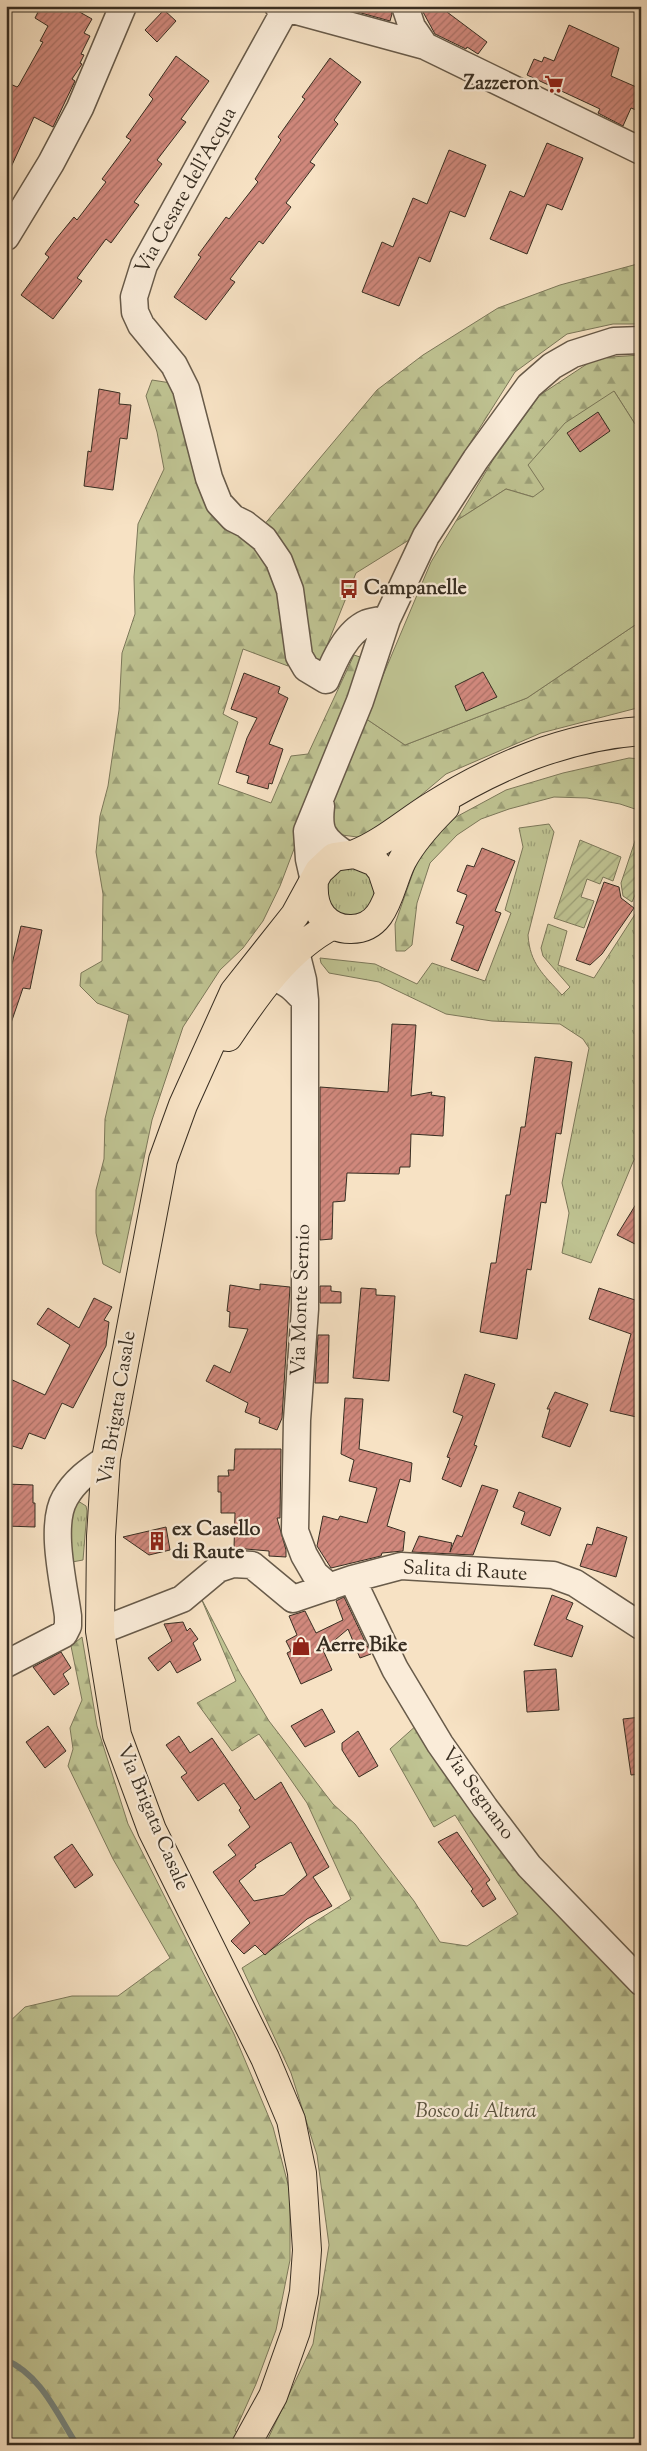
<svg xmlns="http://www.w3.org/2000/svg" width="647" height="2451" font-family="'Sorts Mill Goudy',serif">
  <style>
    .grass { fill: url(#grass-tufts); stroke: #7c785a }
    .forest { fill: url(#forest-firs); stroke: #7c785a }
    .garden { fill: url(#garden-furrows); stroke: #7c785a }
    .pitch { fill: #bfc392; stroke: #7c785a }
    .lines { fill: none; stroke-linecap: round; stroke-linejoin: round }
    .stream { stroke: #75847d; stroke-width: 6 }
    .building { fill: url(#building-hatch); stroke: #382e22; fill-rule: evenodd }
    .minor-casing { stroke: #685b4a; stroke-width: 29 }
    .major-casing { stroke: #382e22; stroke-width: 30 }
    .minor { stroke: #faecd9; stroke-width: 26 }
    .major { stroke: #f7e2c4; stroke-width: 28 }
    .labels { text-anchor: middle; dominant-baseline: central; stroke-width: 4.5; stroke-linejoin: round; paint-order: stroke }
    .poi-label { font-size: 20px; font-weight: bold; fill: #382e22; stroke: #faecd9; text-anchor: start }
    .street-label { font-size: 20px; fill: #382e22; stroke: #faecd9 }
    .park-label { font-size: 20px; font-style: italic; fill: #5a533e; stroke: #faecd9 }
  </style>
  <defs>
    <pattern id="grass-tufts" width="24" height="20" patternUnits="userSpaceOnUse" patternTransform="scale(1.25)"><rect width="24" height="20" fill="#bfc392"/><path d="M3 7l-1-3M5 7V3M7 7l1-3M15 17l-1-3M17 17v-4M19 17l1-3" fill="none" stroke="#9c9f77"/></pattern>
    <pattern id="forest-firs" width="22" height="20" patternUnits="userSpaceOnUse" patternTransform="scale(1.25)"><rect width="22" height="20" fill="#bfc392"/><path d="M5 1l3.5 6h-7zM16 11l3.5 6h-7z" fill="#9c9f77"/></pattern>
    <pattern id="garden-furrows" width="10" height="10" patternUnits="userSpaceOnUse" patternTransform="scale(1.25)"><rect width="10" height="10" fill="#bfc392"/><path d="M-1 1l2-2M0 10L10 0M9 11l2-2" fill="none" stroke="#9c9f77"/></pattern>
    <pattern id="building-hatch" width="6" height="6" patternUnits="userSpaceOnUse" patternTransform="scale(1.25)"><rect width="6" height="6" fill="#d0887c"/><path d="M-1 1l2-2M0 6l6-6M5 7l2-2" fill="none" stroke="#aa7065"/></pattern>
  </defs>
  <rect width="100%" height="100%" fill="#f7e2c4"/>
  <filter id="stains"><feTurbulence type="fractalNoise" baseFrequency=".004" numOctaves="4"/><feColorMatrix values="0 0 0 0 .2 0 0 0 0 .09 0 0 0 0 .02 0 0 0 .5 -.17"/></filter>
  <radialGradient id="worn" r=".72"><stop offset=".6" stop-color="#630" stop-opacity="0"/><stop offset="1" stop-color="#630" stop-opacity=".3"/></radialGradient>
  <path class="grass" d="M549 824 554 832 528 935C530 964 543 974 562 995L570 987 543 956 541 948 548 924 567 931 558 965 594 978 641 905V1148L633 1162 591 1263 562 1253 569 1213 562 1183 589 1048 583 1039 560 1024 492 1021 446 1014 379 982 329 973 321 963 320 958 375 964 417 984 432 963 485 981 511 913 505 910 523 847 519 828Z
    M326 891a24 24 0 1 1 48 0a24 24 0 1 1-48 0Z
    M78 1501 86 1506 87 1511 83 1560 72 1562 67 1542 71 1503Z"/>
  <path class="forest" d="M641 263V324H613L567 334 515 372 409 540 356 573 320 663 311 652 263 526 377 390 423 355 498 308 560 285Z
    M641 355V421L635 424 614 391 546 492 537 498 506 489 456 521 493 460 540 395 596 358Z
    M152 380 171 383 206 497 257 544 278 579 288 666 243 649 223 714 238 722 218 784 271 803 291 756 308 754 354 655 366 659 280 886 263 921 243 948 220 970 183 1027 152 1120 120 1273 103 1264 96 1233V1190L104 1159 105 1119 129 1015 97 1003 80 986 81 973 102 961 103 894 96 852 100 816 108 786 119 710 122 653 135 614 134 577 138 524 164 469 157 432 146 396Z
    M641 621V707L541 733 446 774 388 823 365 838 342 835 328 825V806L365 718 405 745 527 698Z
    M629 758 641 759V811L620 804 587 798 554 797 509 809 481 819 457 835 430 863 417 903 412 945 405 951H396L395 924 417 861 434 837 456 817 506 790 563 773Z
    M201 1598 240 1673 269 1721 333 1804 355 1824 414 1901 440 1942 467 1946 518 1914 455 1815 434 1827 390 1749 418 1724 641 1996V2445H265L313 2344 329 2245 317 2155 291 2073 242 1968 351 1899 307 1803 259 1734 232 1751 197 1703 236 1681Z
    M82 1637 97 1726 128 1824 234 2034 273 2127 290 2192V2260L276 2330 256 2384 235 2431 259 2445H6V2025L25 2007 72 1996H118L170 1958 113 1859 68 1766 73 1749 70 1728 82 1700 71 1646Z"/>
  <path class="garden" d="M636 838 641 841V881L632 902 623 896 621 883Z
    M580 840 621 857 613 881 603 877 600 884 587 879 581 897 594 901 584 928 554 918Z"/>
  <path class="pitch" d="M614 391 635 424 641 421V621L527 698 405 745 365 718 431 562 456 521 506 489 533 497 544 489 528 465 565 423Z"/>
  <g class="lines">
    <path class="stream" d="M6 2360C41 2375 57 2414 77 2445"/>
  </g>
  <path class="building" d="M41 6H69L92 19 84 33 90 36 81 54 84 55 80 63 82 64 72 79 75 81 53 127 34 117 6 178V82L17 87 19 85 43 42 40 41 48 26 35 18Z
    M343 6H384L391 8 392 14 390 21 343 8Z
    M427 6H439L487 42 478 54 467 47 466 49 435 34 423 12Z
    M164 10 176 21 157 42 145 30Z
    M569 25 619 48 611 76 641 89V98L636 110 631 108 623 126 598 113 600 109 527 75 534 59 542 62 544 57 554 61Z
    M176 56 209 81 181 119 186 122 157 160 162 164 134 202 139 205 111 243 106 239 77 278 82 281 53 319 21 295 49 257 45 254 56 239 74 217 77 220 106 182 102 179 131 140 126 137 153 99 149 95Z
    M330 58 361 82 334 120 338 124 310 162 315 165 286 203 291 207 263 244 259 241 230 279 235 282 206 320 174 297 201 257 198 255 226 217 229 219 258 182 255 179 281 140 278 137 305 99 302 97Z
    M547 143 583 158 562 210 547 204 527 254 490 239 510 191 524 197Z
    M449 150 486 165 465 217 450 211 430 262 419 257 399 306 362 292 382 242 393 247 413 198 427 204Z
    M99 389 120 393 119 404 131 405 127 439 120 438 113 490 84 486 88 451 91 452Z
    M598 412 610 431 580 452 567 433Z
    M483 672 497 697 466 711 455 686Z
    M244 673 280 687 278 693 288 698 269 744 283 749 272 784 269 783 268 789 247 783 249 776 236 772 247 738 257 718 231 709Z
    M482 848 515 861 495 911 501 913 478 971 451 960 464 926 456 923 467 895 457 891 467 865 474 867Z
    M604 882 619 887 621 898 634 908 602 954 590 965 576 960Z
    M21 926 42 930 30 989 23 988 9 1029H6V962L12 964Z
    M392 1024 416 1025 411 1096 432 1092 431 1095 445 1097 443 1136 411 1134 410 1167H400L399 1174 347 1173 345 1201 333 1202 332 1239 320 1240V1087L388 1092Z
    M535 1057 572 1062 561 1134 556 1133 546 1203 541 1202 531 1270 527 1269 517 1339 480 1332 491 1263H496L506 1195H510L521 1127H525Z
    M641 1196V1247L617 1235Z
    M260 1284 290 1287 282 1418 277 1430 259 1423 260 1418 245 1412 248 1403 206 1381 214 1365 230 1373 248 1329 229 1327 230 1312 227 1311 230 1285 260 1290Z
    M320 1286H331V1291L341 1292V1303H320Z
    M361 1288 376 1289V1295L395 1296 389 1381 353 1378Z
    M599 1288 641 1302V1418L610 1411 631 1334 589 1319Z
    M94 1298 112 1307 104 1320 109 1322 106 1346 73 1408 62 1403 45 1439 29 1433 22 1449 6 1444V1377L45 1395 70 1345 37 1324 48 1308 79 1328Z
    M318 1335H329L328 1383H315Z
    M465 1374 495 1384 474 1445 477 1446 461 1487 442 1479 450 1458 447 1457 463 1416 453 1412Z
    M555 1392 588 1404 570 1447 542 1437 550 1409H547Z
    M345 1398 363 1399 359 1449 412 1463 410 1482 400 1479 387 1526 405 1532 403 1551 382 1553 381 1556 331 1568 317 1546 323 1516 338 1520 340 1516 367 1523 377 1488 349 1481 354 1460 341 1454Z
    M235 1449H281L280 1518H277L286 1550V1557L269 1556V1551L234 1548 235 1513H221V1492H218V1476H229L228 1470H234Z
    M6 1484 33 1485V1503H35V1527L6 1526Z
    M482 1485 498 1490 473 1555 412 1552 419 1536 452 1543 450 1552 457 1535 462 1537Z
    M519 1492 561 1508 550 1536 521 1524 525 1512 513 1507Z
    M166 1527 170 1550 149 1555 123 1537Z
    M597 1527 627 1537 616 1577 580 1566 587 1544 592 1545Z
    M552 1595 573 1603 566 1619 583 1626 572 1657 534 1645Z
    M344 1597 371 1654 360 1658 348 1629 323 1650 332 1670 301 1684 287 1653 291 1651 286 1641 297 1635 289 1616 305 1611 316 1633 343 1620 336 1601Z
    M183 1622 187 1631 190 1628 198 1639 193 1643 201 1660 177 1673 170 1661 158 1671 148 1658 172 1641 164 1624Z
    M61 1652 71 1668 63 1674 69 1684 54 1695 33 1667Z
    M556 1669 559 1710 527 1712 524 1671Z
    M322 1709 335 1732 305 1747 291 1726Z
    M641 1717V1774L631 1775 623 1719Z
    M48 1726 66 1751 45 1768 26 1742Z
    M358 1731 378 1766 359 1777 342 1750V1743Z
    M179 1736 190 1753 212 1738 255 1800 281 1782 329 1867 313 1877 332 1906 307 1919 265 1955 255 1945 244 1954 231 1941 250 1923 213 1872 236 1855 228 1845 250 1827 239 1810 241 1808 224 1783 198 1801 181 1777 187 1773 166 1745ZM291 1842 307 1875 284 1895 254 1901 239 1881 256 1867 255 1865Z
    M457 1832 490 1880 486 1883 496 1899 483 1907 471 1891 473 1889 438 1842Z
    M72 1844 93 1875 75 1888 54 1857Z"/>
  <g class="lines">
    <g class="minor-casing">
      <path id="minor" d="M278 6 425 46 641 151
        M405 6 412 27 425 46
        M286 8 144 265 134 297 135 312 141 325 174 365 186 389 209 478 219 503 233 518 245 524 264 539 279 561 290 590 299 656 306 668 326 680C334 661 346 632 367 623 373 621 381 620 387 619
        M6 237 51 163 80 108 123 6
        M321 806C318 832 323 839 345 854
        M308 896 314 881 309 859 307 831 360 701 387 619 426 536 476 459 529 386 552 366 573 354 614 341 641 340
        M296 952 303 980 305 1000V1309L297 1420 295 1531 304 1555 315 1574 330 1587
        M268 957C267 974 274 976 287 984 294 988 299 995 305 1000
        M352 1579 395 1669 440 1744 485 1808 529 1866 641 1982
        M100 1631 182 1599 218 1569 233 1564 252 1565 293 1599 352 1579 401 1566 553 1575 575 1583 641 1626
        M6 1664 64 1634 68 1626V1616C64 1585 49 1525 65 1498 75 1480 90 1470 106 1459"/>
    </g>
    <g class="major-casing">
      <path id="major" d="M355 854C383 843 406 822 432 806 496 766 564 737 641 731
        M314 881C313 894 314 907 323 917 330 925 340 929 350 929 387 930 389 886 402 861 412 842 429 823 445 807
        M228 1037C256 995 287 949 333 925
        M246 2445 273 2396 296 2331 304 2292 307 2250 302 2173 291 2120 265 2058 152 1830 117 1735 100 1631 101 1536 106 1459 163 1160 183 1105 234 992 295 915 319 871 334 857 355 854 375 862 382 871 389 892"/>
    </g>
    <use href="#minor" class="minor"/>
    <use href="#major" class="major"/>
  </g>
  <defs>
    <g id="supermarket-bare" transform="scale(1.5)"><path d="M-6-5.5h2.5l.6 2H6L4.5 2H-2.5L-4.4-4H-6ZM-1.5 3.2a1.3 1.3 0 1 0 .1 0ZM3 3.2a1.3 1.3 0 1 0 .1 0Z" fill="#8f2418" stroke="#faecd9" stroke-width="2.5" paint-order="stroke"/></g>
    <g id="bus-bare" transform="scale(1.5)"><path d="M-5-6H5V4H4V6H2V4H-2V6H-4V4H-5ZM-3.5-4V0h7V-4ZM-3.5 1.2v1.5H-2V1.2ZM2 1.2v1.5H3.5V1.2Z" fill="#8f2418" stroke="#faecd9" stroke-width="2.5" paint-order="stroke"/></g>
    <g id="building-bare" transform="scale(1.5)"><path d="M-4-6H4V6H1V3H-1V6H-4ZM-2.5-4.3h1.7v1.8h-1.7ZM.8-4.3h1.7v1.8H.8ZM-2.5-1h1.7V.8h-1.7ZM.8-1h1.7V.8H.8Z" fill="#8f2418" stroke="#faecd9" stroke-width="2.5" paint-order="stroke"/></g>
    <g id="shop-bare" transform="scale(1.5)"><path d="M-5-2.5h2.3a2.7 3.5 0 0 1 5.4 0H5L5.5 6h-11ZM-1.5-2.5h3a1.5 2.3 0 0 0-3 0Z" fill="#8f2418" stroke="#faecd9" stroke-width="2.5" paint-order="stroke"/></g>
  </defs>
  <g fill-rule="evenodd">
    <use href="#supermarket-bare" x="554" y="84"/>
    <use href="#bus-bare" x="349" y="589"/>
    <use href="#building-bare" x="157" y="1541"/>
    <use href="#shop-bare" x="301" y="1646"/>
  </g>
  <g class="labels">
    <g class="poi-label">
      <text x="539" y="84" text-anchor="end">Zazzeron</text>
      <text x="364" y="589">Campanelle</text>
      <text x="172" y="1530">ex Casello<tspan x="172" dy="23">di Raute</tspan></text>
      <text x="316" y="1646">Aerre Bike</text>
    </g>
    <g class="street-label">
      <text transform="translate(187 191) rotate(-61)">Via Cesare dell'Acqua</text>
      <text transform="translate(302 1300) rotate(-88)">Via Monte Sernio</text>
      <text transform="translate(118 1408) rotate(-81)">Via Brigata Casale</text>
      <text transform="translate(465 1572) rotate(3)">Salita di Raute</text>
      <text transform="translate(477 1794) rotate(54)">Via Segnano</text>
      <text transform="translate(152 1818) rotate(67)">Via Brigata Casale</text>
    </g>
    <g class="park-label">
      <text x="476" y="2112">Bosco di Altura</text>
    </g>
  </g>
  <rect width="647" height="2451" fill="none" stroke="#f7e2c4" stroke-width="25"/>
  <rect x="8" y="8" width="632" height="2436" fill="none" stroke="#382e22" stroke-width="2.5"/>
  <rect x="12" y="12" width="622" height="2426" fill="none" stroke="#382e22"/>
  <rect width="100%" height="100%" filter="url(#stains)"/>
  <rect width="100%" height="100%" fill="url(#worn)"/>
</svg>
